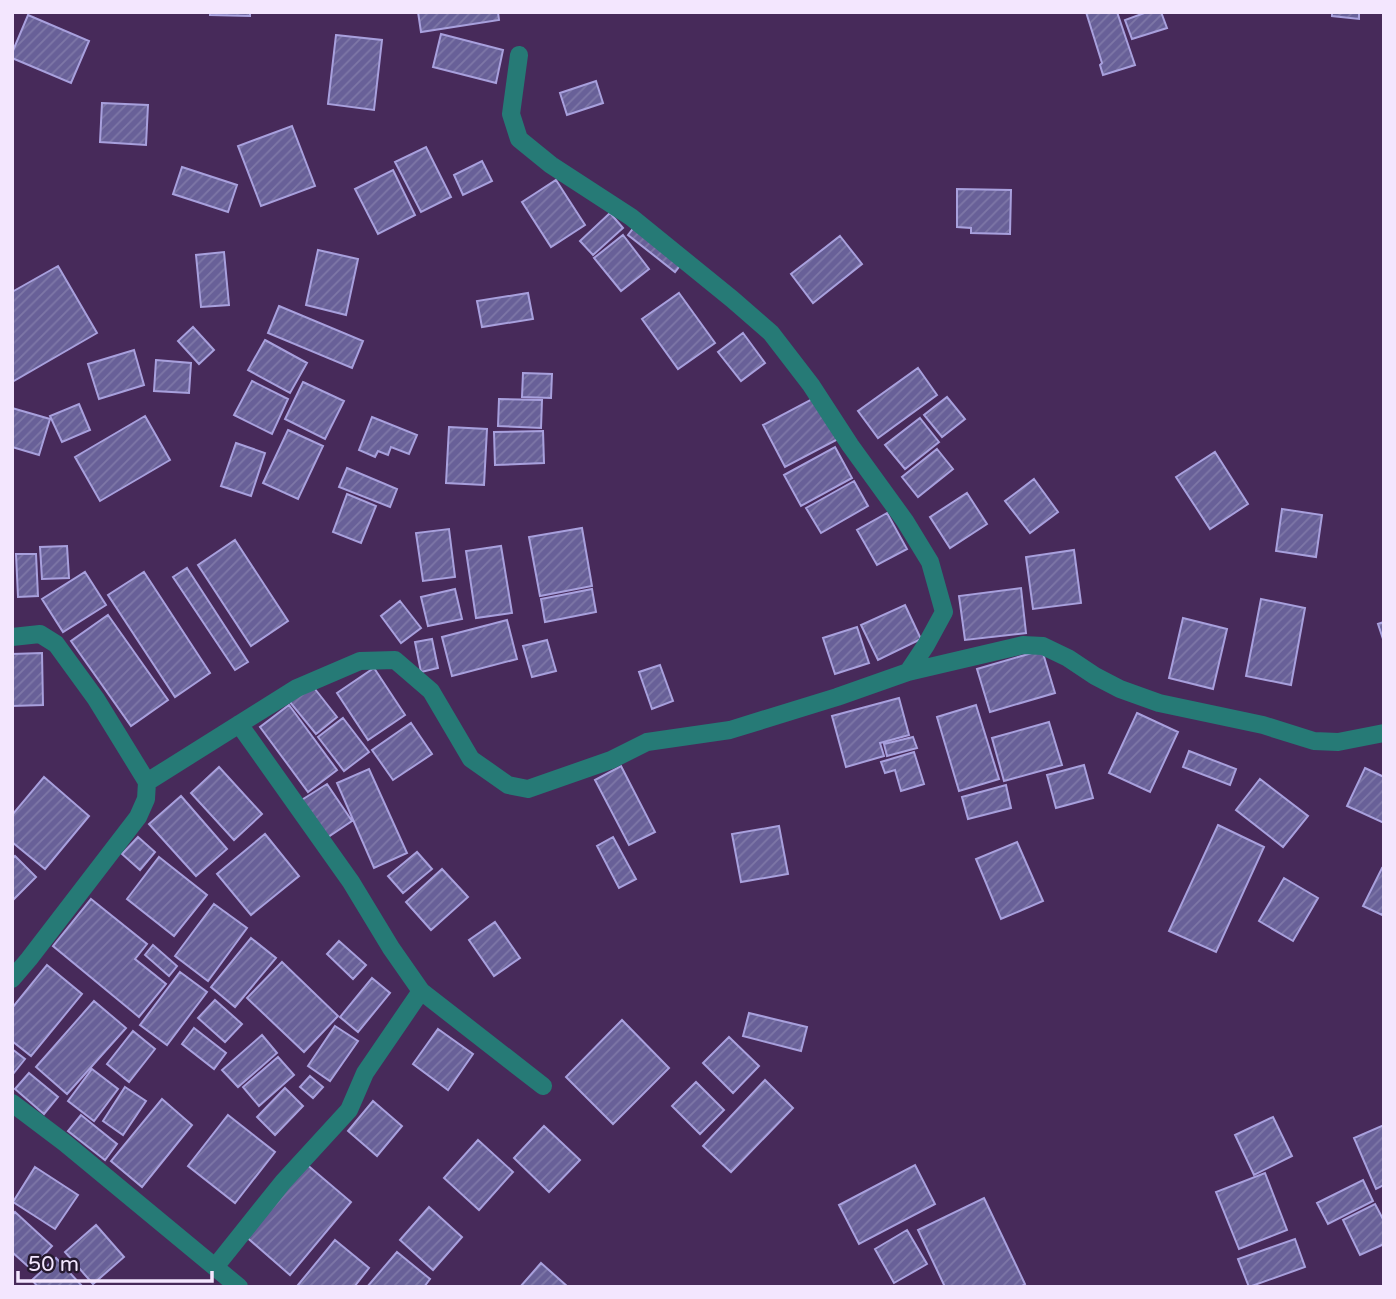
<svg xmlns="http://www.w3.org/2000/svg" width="1396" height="1299" font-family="'Varela Round',sans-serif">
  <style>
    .building { fill: url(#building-hatch); stroke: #a8a0dd; stroke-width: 2 }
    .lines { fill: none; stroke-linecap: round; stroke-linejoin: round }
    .minor { stroke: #267a76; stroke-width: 18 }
  </style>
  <defs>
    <pattern id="building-hatch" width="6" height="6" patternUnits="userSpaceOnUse" patternTransform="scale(1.75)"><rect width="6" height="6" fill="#686098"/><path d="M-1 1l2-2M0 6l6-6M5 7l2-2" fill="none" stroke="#7e77a7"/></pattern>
  </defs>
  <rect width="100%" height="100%" fill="#472a5a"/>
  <path class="building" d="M210 12H250V16L210 15Z
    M418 12H498L499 20 421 32Z
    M1086 12H1117L1135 65 1103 75 1100 65 1102 63Z
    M1147 12H1161L1167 28 1132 39 1125 20Z
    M1332 12H1359V19L1332 16Z
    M28 15 89 41 71 83 12 58V53Z
    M441 34 503 50 496 83 433 67Z
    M336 35 382 40 374 110 328 104Z
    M596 81 603 103 567 115 560 93Z
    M102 103 148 105 146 145 100 142Z
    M292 126 315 186 261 206 238 146Z
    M426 147 451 197 421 212 395 162Z
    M482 161 492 181 463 195 454 175Z
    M182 167 237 185 228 212 173 194Z
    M393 170 415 215 378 234 355 189Z
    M556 180 585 225 551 247 522 202Z
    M957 189 1011 190 1010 234 971 233V228L957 227Z
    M610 213 623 228 593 255 580 241Z
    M635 226 682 263 675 272 628 235Z
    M623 235 649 269 621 291 594 258Z
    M840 236 862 264 813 303 791 274Z
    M318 250 358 259 346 315 306 305Z
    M224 252 229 305 201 307 196 255Z
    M58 266 97 333 12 382V292Z
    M528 293 533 319 482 327 477 301Z
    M679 293 715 343 678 369 642 319Z
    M279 306 363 341 352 368 268 333Z
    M193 327 214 350 199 364 178 341Z
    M743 333 765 363 741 381 718 352Z
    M265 340 307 363 290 393 248 370Z
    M134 350 144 385 99 399 88 364Z
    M156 360 191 363 189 393 154 391Z
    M918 368 937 395 878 438 858 411Z
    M523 373 552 374 551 398 522 397Z
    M252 381 288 399 272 434 234 415Z
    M303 382 344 401 325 439 285 419Z
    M816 397 838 439 785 467 763 425Z
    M947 397 965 419 942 437 924 415Z
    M499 399 542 400 541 428 498 426Z
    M79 404 90 430 62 442 50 416Z
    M12 408 50 419 39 455 12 447Z
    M145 416 170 460 100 501 75 457Z
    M372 417 417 435 409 454 391 447 388 455 378 451 375 457 359 450Z
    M920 418 939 442 905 469 885 445Z
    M449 427 487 429 484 485 446 483Z
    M288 430 323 446 298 499 263 483Z
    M543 431 544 463 495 465 494 432Z
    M236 443 265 453 251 496 221 486Z
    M835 447 852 478 801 506 784 475Z
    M937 449 953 469 918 497 902 477Z
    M1215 452 1248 504 1210 529 1176 477Z
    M347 468 397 489 390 507 339 487Z
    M1034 479 1058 512 1030 533 1005 501Z
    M854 481 868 506 821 533 806 508Z
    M967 493 987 524 950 548 930 517Z
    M347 494 376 506 361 543 333 532Z
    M1282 509 1322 515 1316 557 1276 551Z
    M887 513 907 549 877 565 857 530Z
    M582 528 592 586 540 596 529 537Z
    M449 529 455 577 423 581 416 533Z
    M235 540 288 621 251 646 198 565Z
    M67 546 69 578 42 579 40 547Z
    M501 546 512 613 476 618 466 551Z
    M1074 550 1081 603 1033 609 1026 557Z
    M16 554H36L38 596 18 597Z
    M187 568 248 662 235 670 173 577Z
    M85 572 106 605 63 632 42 599Z
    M144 572 210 673 175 697 108 595Z
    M1021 588 1026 633 965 640 959 596Z
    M455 589 462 619 428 626 421 597Z
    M592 589 596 612 545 622 541 599Z
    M1261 599 1305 608 1291 685 1246 676Z
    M400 601 421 628 401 643 381 616Z
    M905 605 921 639 878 660 861 625Z
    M108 615 168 700 131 726 71 641Z
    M1183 618 1227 629 1213 689 1169 678Z
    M507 620 517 659 452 676 442 637Z
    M1384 622V642L1378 624Z
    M857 627 869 663 835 674 823 638Z
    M432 639 438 668 421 672 415 642Z
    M547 640 556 671 532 677 523 646Z
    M1042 650 1055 693 990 712 977 669Z
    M42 653 43 705 12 706V654Z
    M660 665 673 701 652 709 639 672Z
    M374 668 405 715 368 740 337 693Z
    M311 684 337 717 316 734 289 701Z
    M899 698 909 735 880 743 884 756 846 767 832 716Z
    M289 705 337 770 308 792 260 727Z
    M976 705 999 779 959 791 937 717Z
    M1137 713 1178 732 1150 792 1109 773Z
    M343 718 369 752 344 771 318 737Z
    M1049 722 1062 765 1004 781 992 738Z
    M411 723 432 754 393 780 372 750Z
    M913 737 917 748 887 756 884 744Z
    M1189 751 1236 769 1230 785 1183 767Z
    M914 752 924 784 901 791 895 770 885 773 881 762Z
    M1084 765 1093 798 1056 808 1047 775Z
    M621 766 655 832 629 845 595 780Z
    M219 767 262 814 234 840 191 793Z
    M1365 768 1384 777V823L1347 806Z
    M369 769 407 853 374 868 337 783Z
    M44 777 89 816 45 869 12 842V815Z
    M1260 779 1308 816 1283 847 1236 810Z
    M327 784 352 821 325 839 300 801Z
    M1006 785 1011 808 968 819 962 797Z
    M181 796 227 849 196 876 149 824Z
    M1218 825 1264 847 1216 952 1169 931Z
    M779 826 788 874 741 882 732 834Z
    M265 834 299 876 251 915 217 874Z
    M138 837 155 852 140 870 122 854Z
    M613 837 636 879 619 888 597 846Z
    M1017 842 1043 901 1001 919 976 859Z
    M417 852 432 869 403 893 388 876Z
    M15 856 36 877 12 901V859Z
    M159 857 207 895 174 936 127 899Z
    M1382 868 1384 869V911L1382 915 1363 906Z
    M442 869 468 897 431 930 406 902Z
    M1284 878 1318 898 1293 941 1259 921Z
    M91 899 147 944 135 959 166 984 139 1017 53 946Z
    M214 904 247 928 208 981 175 956Z
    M495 922 520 958 494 976 469 940Z
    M251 938 276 958 235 1007 211 987Z
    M339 941 366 965 353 979 327 954Z
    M153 945 177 966 169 976 145 955Z
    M282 962 338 1016 304 1052 247 998Z
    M47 965 82 994 31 1056 12 1041V1008Z
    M180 972 207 992 167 1045 140 1025Z
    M372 978 390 993 358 1032 340 1017Z
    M215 1000 242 1024 225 1042 198 1018Z
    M94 1001 126 1028 67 1094 36 1067Z
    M749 1013 807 1027 801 1051 743 1036Z
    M622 1020 669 1068 613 1124 566 1077Z
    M335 1026 358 1041 330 1081 308 1066Z
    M194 1028 226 1053 214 1069 182 1044Z
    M438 1029 473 1054 448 1090 413 1064Z
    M133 1031 155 1049 129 1082 107 1064Z
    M262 1035 277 1053 238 1087 222 1070Z
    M729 1037 759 1066 733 1093 703 1063Z
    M12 1049 25 1059 13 1074 12 1073Z
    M278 1057 294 1075 259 1106 243 1087Z
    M92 1069 118 1089 94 1121 68 1101Z
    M29 1073 58 1097 44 1114 15 1089Z
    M310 1076 323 1087 313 1098 300 1087Z
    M765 1080 793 1108 731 1172 703 1146Z
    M696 1082 724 1110 700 1134 672 1106Z
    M125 1087 146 1101 123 1135 103 1121Z
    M285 1088 303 1106 275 1135 257 1117Z
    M162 1099 192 1125 142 1187 111 1161Z
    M373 1101 402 1126 377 1156 348 1131Z
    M81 1115 117 1144 105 1160 68 1131Z
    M228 1115 275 1152 235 1203 188 1166Z
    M1273 1117 1292 1156 1254 1175 1235 1135Z
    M1384 1125V1185L1376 1189 1354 1138Z
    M544 1126 580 1160 549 1192 514 1158Z
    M478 1140 513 1172 479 1210 444 1178Z
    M305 1163 351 1202 290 1275 244 1235Z
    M915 1165 935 1204 859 1244 839 1205Z
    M35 1167 78 1195 55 1229 13 1202Z
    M1265 1173 1287 1230 1239 1249 1216 1192Z
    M1363 1180 1373 1201 1328 1224 1317 1203Z
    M984 1198 1025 1284 1020 1287H945L918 1230Z
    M1375 1204 1384 1221V1244L1360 1255 1343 1220Z
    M429 1207 462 1237 433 1270 400 1240Z
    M15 1212 52 1246 31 1269 12 1252V1215Z
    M96 1225 124 1257 93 1284 65 1252Z
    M907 1230 927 1264 894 1283 875 1249Z
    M1295 1239 1305 1267 1249 1287 1238 1259Z
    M335 1240 369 1268 354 1287H300L298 1285Z
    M397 1252 430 1279 424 1287H367Z
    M56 1258 83 1287H38L32 1280Z
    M541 1263 568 1287H520Z"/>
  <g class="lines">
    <path class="minor" d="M519 55 511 114 519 139 551 165 631 217 732 299 771 333 811 385 850 445 905 521 930 562 944 612 926 645 908 672
      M12 637 40 634 56 644 96 699 147 782 146 799 138 817 29 959 12 979
      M239 724 351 882 391 948 421 991 543 1086
      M147 782 297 688 360 661 395 660 431 691 471 759 508 785 528 789 611 760 647 742 730 730 837 697 908 672 1023 645 1043 646 1068 658 1095 676 1120 689 1159 703 1263 725 1314 741 1338 742 1384 733
      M12 1103 65 1143 239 1287
      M215 1267 283 1182 349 1110 365 1073 421 991"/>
  </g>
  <rect width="1396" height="1299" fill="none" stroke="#f3e6fe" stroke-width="28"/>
  <path d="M18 1271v10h194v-10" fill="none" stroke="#f3e6fe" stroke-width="3.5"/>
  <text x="28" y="1271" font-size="21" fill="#f3e6fe" stroke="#261a30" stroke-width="5" paint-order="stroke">50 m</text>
</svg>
